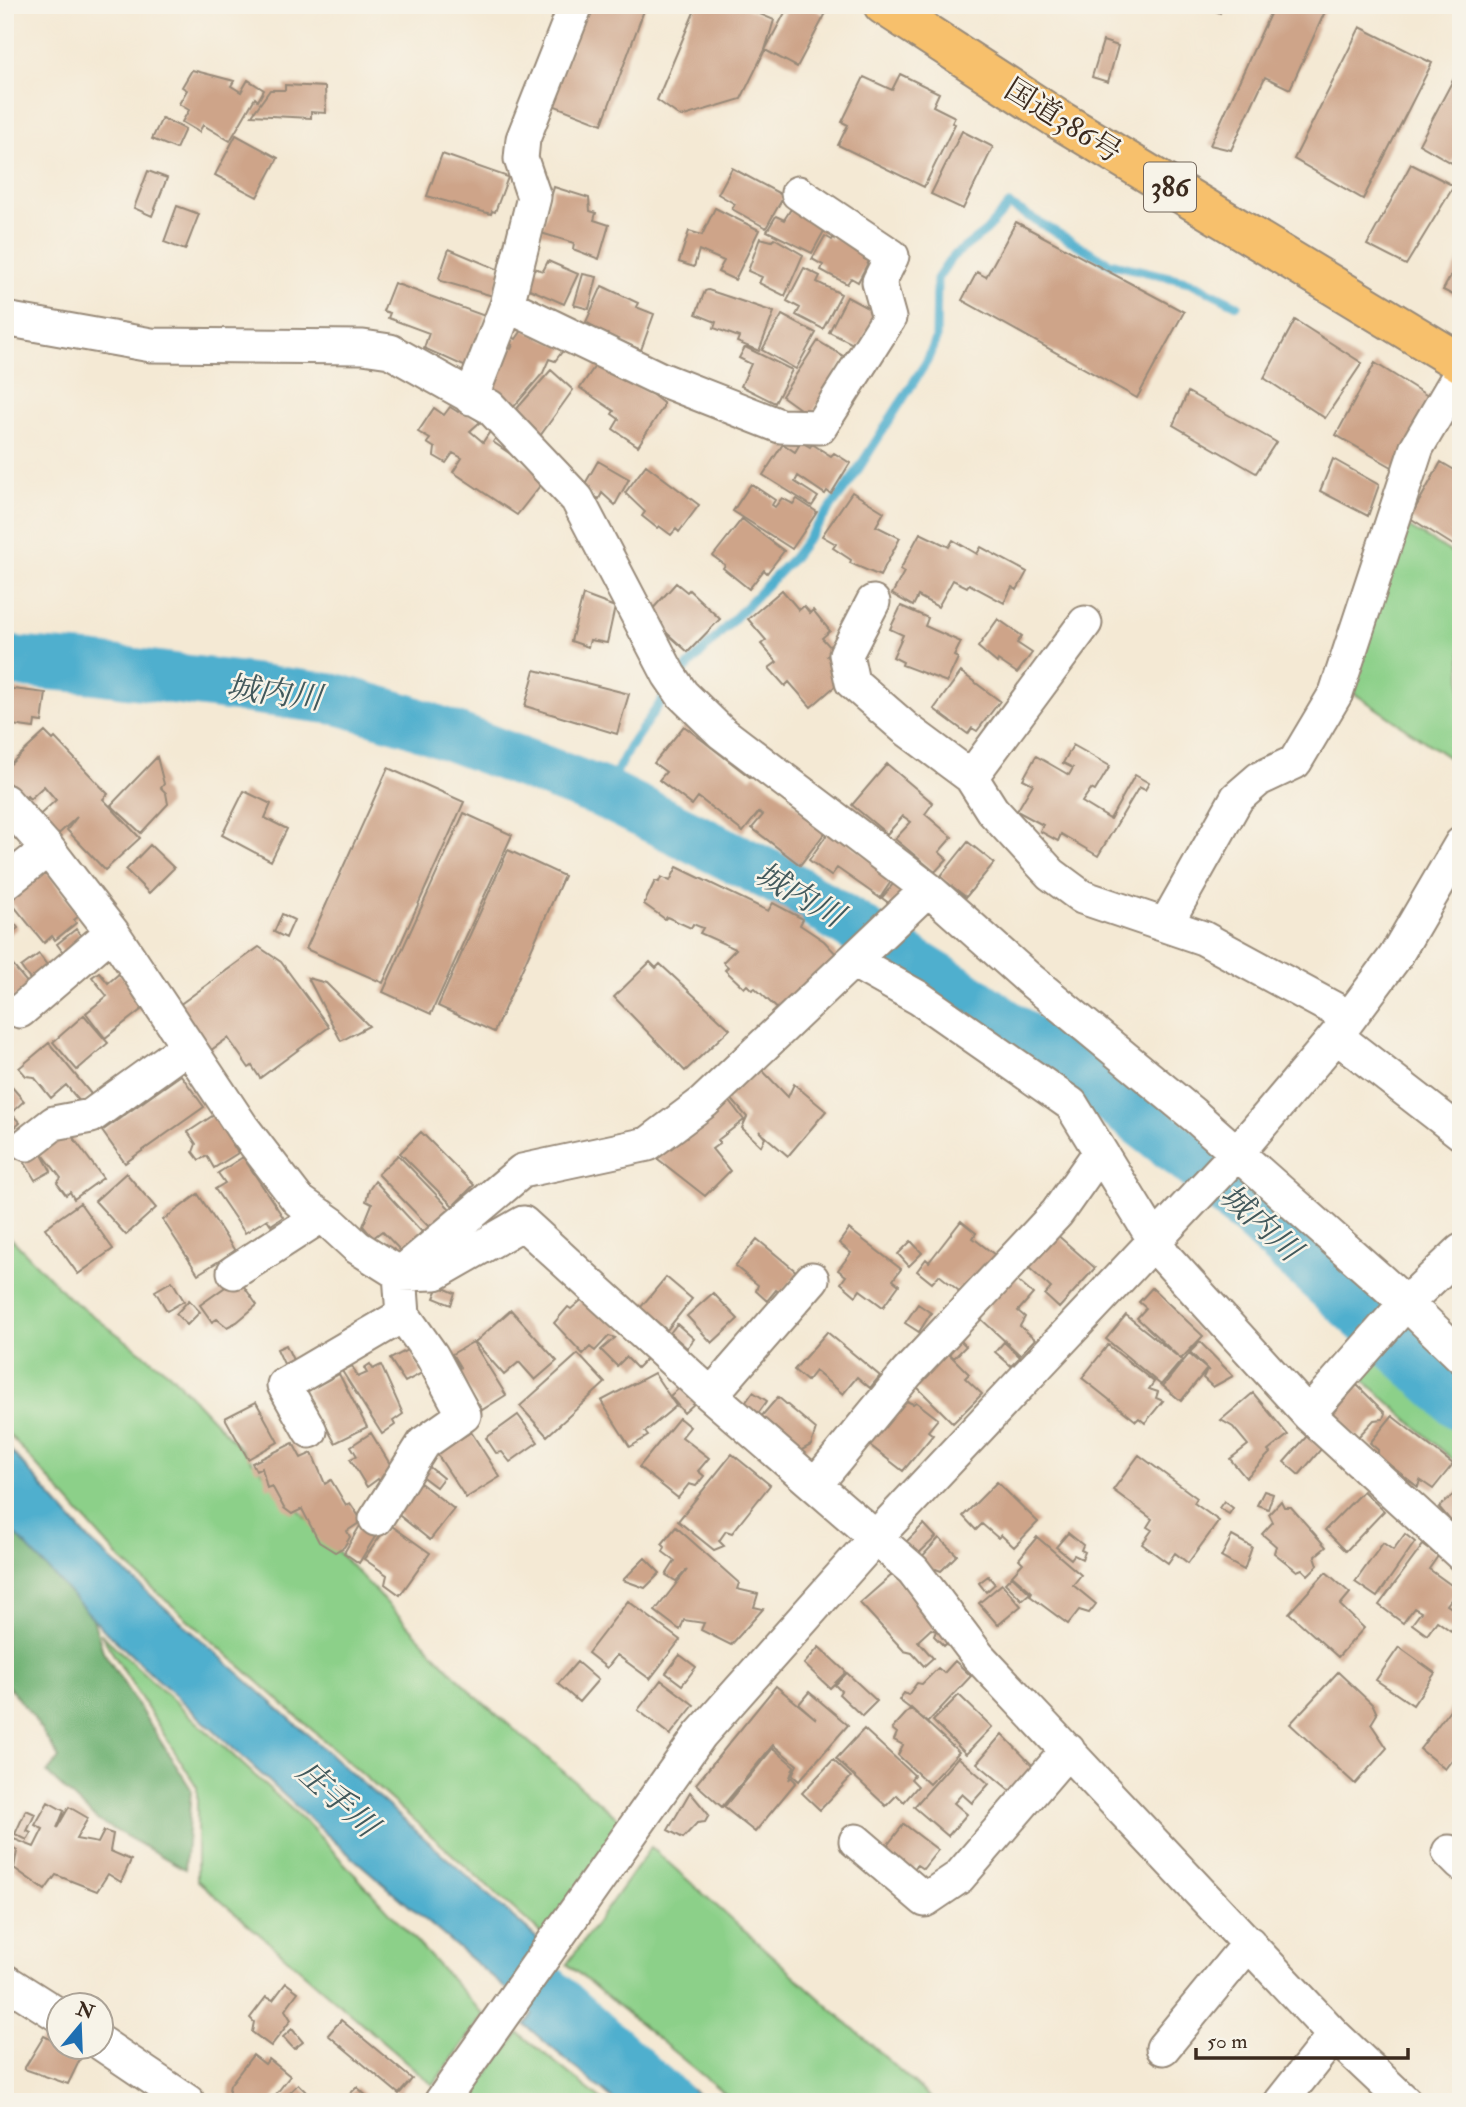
<svg xmlns="http://www.w3.org/2000/svg" width="1466" height="2107" font-family="'IM FELL Double Pica','Noto Serif JP',serif">
  <style>
    .green { fill: #8cd089; stroke: #647d54; stroke-width: 2 }
    .forest { fill: #71b275; stroke: #566e4a; stroke-width: 2 }
    .water { fill: #4fafce; stroke: #456c76; stroke-width: 2 }
    .lines { fill: none; stroke-linecap: round; stroke-linejoin: round }
    .stream { stroke: #4fafce; stroke-width: 9 }
    .river { stroke: #4fafce; stroke-width: 51 }
    .building { fill: #cea489 }
    .minor-casing { stroke: #988a79; stroke-width: 37 }
    .highway-casing { stroke: #988a79; stroke-width: 42 }
    .minor { stroke: #fff; stroke-width: 33 }
    .highway { stroke: #f7c06c; stroke-width: 38 }
    .labels { text-anchor: middle; dominant-baseline: central; stroke-width: 5; stroke-linejoin: round; paint-order: stroke }
    .shield { fill: #f7f3e8; stroke: #73665b; stroke-width: 2 }
    .shield-label { font-size: 28px; font-weight: bold; fill: #3b2a1e }
    .street-label { font-size: 30px; fill: #3b2a1e; stroke: #f7f3e8 }
    .water-label { font-size: 32px; font-style: italic; fill: #42595c; stroke: #f7f3e8 }
  </style>
  <rect width="100%" height="100%" fill="#f7f3e8"/>
  <filter id="ink" filterUnits="userSpaceOnUse"><feTurbulence type="fractalNoise" baseFrequency=".0143" numOctaves="2"/><feDisplacementMap in="SourceGraphic" scale="14" xChannelSelector="R" yChannelSelector="G"/><feConvolveMatrix kernelMatrix="1 2 1 2 8 2 1 2 1" color-interpolation-filters="sRGB"/></filter>
  <filter id="wash" filterUnits="userSpaceOnUse"><feTurbulence type="fractalNoise" baseFrequency=".00686" numOctaves="4" result="noise"/><feDisplacementMap in="SourceGraphic" scale="28" xChannelSelector="R" yChannelSelector="G"/><feGaussianBlur stdDeviation="1.57" result="paint"/><feColorMatrix in="noise" values="0 0 0 0 0 0 0 0 0 0 0 0 0 0 0 0 0 1.4 0 .05"/><feComposite in="paint" operator="in"/></filter>
  <g filter="url(#wash)">
    <rect width="100%" height="100%" fill="#f4e9d4"/>
    <path class="green" d="M1405 525 1461 558V766L1348 689Z
      M5 1232 68 1297 169 1373 473 1694 622 1822 543 1935 121 1560 5 1430Z
      M1379 1353 1461 1429V1467L1358 1375Z
      M100 1633 311 1827 484 2015 433 2085 197 1880V1787Z
      M651 1847 935 2102H735L567 1964Z
      M519 2033 604 2102H480L472 2095Z"/>
    <path class="forest" d="M5 1518 87 1600 103 1651 191 1789 185 1869 97 1820 47 1773 59 1758 32 1715 5 1683Z"/>
    <path class="water" d="M5 1444 91 1542 540 1941 506 1989 344 1850 104 1630 5 1523Z
      M559 1977 706 2102H616L525 2025Z"/>
    <g class="lines">
      <path class="stream" d="M679 676 793 558 852 479 927 361 936 339 937 279 952 257 986 231 1009 205 1109 263 1190 282 1237 305
        M605 794 629 748 671 687"/>
      <path class="river" d="M5 661 92 668 340 700 406 719 605 794 777 879 955 989 1096 1087 1191 1160 1461 1405
        M492 1941 669 2102"/>
    </g>
    <g id="blocks">
      <path class="building" d="M587 5H646L602 124 550 104Z
        M697 5H739L774 20 765 50 741 99 681 117 657 100Z
        M789 5H807L825 15 797 67 765 50Z
        M1203 5H1224L1220 13Z
        M1274 5H1328L1290 89 1265 77 1231 150 1210 145Z
        M1360 27 1432 63 1363 199 1294 159Z
        M1103 41 1118 46 1108 82 1092 77Z
        M1461 65V146L1452 163 1419 144Z
        M192 70 234 81 231 86 241 92 248 80 264 90 258 101 255 98 230 141 203 125 199 132 182 122 189 110 179 104 187 90 182 87Z
        M900 74 939 93 933 106 955 117 952 123 955 124 924 187 838 145 848 125 842 122 864 77 892 90Z
        M285 85 325 87 326 113 311 112V118L252 115 270 90H285Z
        M162 118 185 129 176 149 152 139Z
        M962 131 993 147 963 209 931 194Z
        M236 135 278 158 257 197 215 175Z
        M442 154 508 177 495 212 492 211 491 214 427 196Z
        M1411 164 1454 186 1406 265 1367 245Z
        M732 168 784 196 766 228 732 209 735 204 718 194Z
        M148 171 167 178 152 216 134 208Z
        M554 187 589 198 590 211 596 213 594 220 609 225 599 259 573 249 574 243 541 233Z
        M177 206 199 214 185 250 164 242Z
        M797 206 829 222 812 253 767 231 776 216 784 220 791 209 794 211Z
        M715 208 759 230 735 280 718 272 724 261 699 250 694 267 679 262 689 231 702 235Z
        M1016 222 1184 312 1137 398 962 300 977 272 986 277Z
        M825 236 832 240 834 237 867 255 864 259 869 261 858 282 851 278 847 284 821 270 823 265 812 259Z
        M760 238 772 241 774 238 803 255 785 296 759 283 762 277 748 271Z
        M449 249 502 271 493 296 441 281 439 278Z
        M1461 257V299L1443 290Z
        M548 261 578 274 564 304 525 287 534 268 543 271Z
        M804 268 820 276 817 282 841 294 823 329 796 315 800 308 787 301Z
        M583 274 597 277 589 309 574 305Z
        M394 283 485 316 466 367 424 348 429 333 388 318 390 313 383 311Z
        M602 286 638 303 636 307 654 314 641 350 592 329 593 326 586 322Z
        M708 290 774 312 759 351 737 342 739 337 714 328 716 322 696 314 705 291Z
        M847 297 877 313 859 347 829 332Z
        M782 315 816 333 796 369 762 350Z
        M1295 320 1362 363 1325 418 1264 378Z
        M523 329 565 348 555 361 549 359 543 373 512 409 488 388 508 347 511 349 513 345 509 344 512 337 516 339Z
        M818 341 845 357 813 413 807 414 782 396Z
        M745 347 792 370 775 403 741 386 751 364 739 358Z
        M597 363 649 392 663 403V407L638 446 613 429 619 419 612 414 614 411 580 388Z
        M1375 363 1439 403 1399 471 1336 435Z
        M551 370 573 390 540 436 514 412Z
        M1188 392 1276 442 1256 473 1173 425Z
        M450 407 458 412 461 409 480 422 470 431 483 442 491 430 498 435 493 442 546 478 517 515 453 472 462 458 453 453 446 463 434 456 435 448 427 443 430 439 418 432 434 408 444 415Z
        M801 442 810 447 812 444 831 456 834 453 850 463 831 494 827 491 825 494 798 476 795 482 818 497 812 506 763 475 783 444 795 452Z
        M1333 459 1379 485 1368 516 1320 491Z
        M598 461 629 479 615 505 602 493 599 499 582 489Z
        M1441 462 1461 474V550L1410 518Z
        M646 465 699 505 679 532 676 529 671 535 659 526 657 528 642 516 645 512 625 493Z
        M751 484 775 500 772 505 775 507 782 498 793 504 797 499 817 512 792 549 733 511Z
        M852 492 884 512 876 526 900 538 880 576 850 563 851 560 833 548 836 544 822 536Z
        M742 519 784 551 767 573 764 570 749 589 723 568 725 565 713 556Z
        M920 533 949 547 953 540 977 554 981 547 1027 572 1017 590 1012 587 1004 603 969 584 967 587 953 580 938 607 918 596 913 606 892 594 904 572 900 570Z
        M676 583 687 592 689 590 720 619 688 652 659 626 662 623 650 612Z
        M782 590 799 610 804 606 810 613 813 610 830 631 822 638 834 651 827 656 836 666 832 671 841 681 811 707 789 682 785 686 769 668 777 662 761 644 766 640 748 619Z
        M583 595 615 607 607 643 590 640 588 647 571 641Z
        M901 606 928 618 925 626 961 642 954 656 958 658 947 682 902 665 903 662 893 657 903 635 890 629Z
        M998 619 1022 636 1017 643 1032 653 1017 673 998 660 997 663 978 647Z
        M535 670 629 694 617 734 525 706Z
        M961 672 1000 701 977 731 972 728 968 734 934 709Z
        M5 688 46 693 42 722 35 721 34 728 5 724Z
        M684 726 751 778 755 774 827 830 800 865 752 828 763 815 759 812 743 832 698 797 692 805 659 780 666 772 654 763Z
        M45 732 53 740 55 738 108 794 103 799 140 838 105 870 67 830 77 817 52 840 34 820 56 800 44 786 30 799 27 796 24 799 5 779V769Z
        M1073 745 1110 766 1095 791 1091 789 1082 802 1110 819 1135 775 1149 783 1145 790 1139 787 1098 856 1061 834 1058 841 1040 831 1043 825 1017 811 1033 784 1023 779 1036 756 1069 775 1073 768 1063 763Z
        M157 757 164 784 161 788 166 793 168 804 141 833 111 805Z
        M887 764 933 803 925 814 952 837 939 852 947 859 935 872 895 839 911 822 903 816 887 834 852 805Z
        M388 768 464 802 383 983 306 949Z
        M244 791 271 804 265 818 287 829 271 861 222 835Z
        M464 813 512 835 431 1014 383 992Z
        M831 829 894 877 880 898 837 868 831 876 809 860Z
        M968 842 994 863 966 897 940 877Z
        M150 845 174 868 149 893 126 870Z
        M508 850 564 876 494 1032 438 1006Z
        M677 867 768 911 773 903 803 919 800 925 824 941 839 957 782 1013 755 988 752 990 747 985 744 988 725 970 728 967 723 962 736 949 700 933 703 928 693 924 691 928 667 917 665 919 644 904 655 881 659 882 661 877 670 881Z
        M46 870 79 916 74 920 76 923 55 940 52 936 44 943 9 900Z
        M897 879 909 888 894 907 882 898Z
        M282 914 294 920 286 938 274 932Z
        M13 921 18 928 5 938V926Z
        M76 929 85 941 65 955 57 944Z
        M259 947 281 962 329 1027 260 1078 252 1066 249 1068 228 1038 207 1053 175 1008Z
        M39 954 52 972 34 985 21 967Z
        M5 956 30 986 5 1005Z
        M650 962 656 968 660 964 730 1029 685 1071 614 997Z
        M99 972 108 983 120 973 146 1006 105 1038 86 1013 107 996 92 977Z
        M308 978 326 983 369 1026 341 1041Z
        M84 1015 108 1043 77 1070 53 1042Z
        M49 1043 91 1094 81 1103 66 1085 51 1098 34 1077 26 1076 19 1068Z
        M760 1068 788 1097 794 1084 826 1111 788 1156 759 1131 765 1138 761 1146 742 1128 747 1117 728 1095Z
        M181 1075 204 1107 125 1163 102 1131Z
        M5 1079 24 1101 11 1113 20 1123 5 1136Z
        M725 1095 744 1120 718 1140 720 1143 712 1149 730 1171 705 1196 654 1156Z
        M214 1115 238 1153 214 1168 207 1156 199 1160 193 1152 196 1144 188 1132Z
        M69 1132 103 1178 74 1199 70 1192 66 1195 57 1183 61 1178 41 1152Z
        M421 1132 474 1185 453 1206 400 1153Z
        M41 1153 51 1171 35 1180 25 1163Z
        M398 1155 450 1209 430 1228 378 1174Z
        M243 1157 283 1217 271 1225 267 1219 245 1233 215 1189 225 1183 218 1173Z
        M126 1173 156 1208 126 1235 95 1201Z
        M375 1181 422 1232 402 1252 382 1231 373 1238 363 1226 372 1204 366 1201 369 1190Z
        M198 1194 235 1251 198 1274 163 1220Z
        M80 1203 113 1249 78 1274 45 1228Z
        M961 1221 976 1233 973 1238 999 1258 963 1294 939 1275 932 1283 917 1271 926 1259 929 1262Z
        M849 1229 901 1269 893 1280 899 1285 883 1307 860 1290 856 1296 841 1283 846 1276 838 1270 851 1253 839 1243Z
        M1055 1233 1095 1268 1059 1308 1045 1295 1051 1288 1027 1266Z
        M757 1239 798 1273 781 1294 776 1290 767 1301 756 1291 758 1285 735 1266Z
        M911 1241 922 1253 909 1266 898 1254Z
        M666 1277 692 1299 667 1330 640 1308Z
        M1013 1277 1033 1294 1018 1311 1025 1317 1020 1326 1035 1339 1020 1355 981 1319 992 1308 988 1304Z
        M238 1278 257 1305 237 1322 227 1327 217 1319 212 1322 200 1305Z
        M172 1281 184 1301 167 1311 155 1291Z
        M439 1286 455 1293 451 1305 434 1298Z
        M1152 1288 1203 1336 1181 1359 1137 1318 1146 1308 1139 1302Z
        M713 1293 738 1319 712 1343 687 1316Z
        M585 1297 649 1356 637 1368 626 1357 617 1366 601 1350 615 1338 609 1336 595 1351 590 1347 583 1354 554 1323 568 1307 571 1309Z
        M189 1300 200 1312 187 1325 176 1314Z
        M918 1304 931 1313 919 1332 905 1323Z
        M511 1310 557 1361 535 1380 519 1362 504 1375 475 1342Z
        M1126 1315 1182 1360 1161 1385 1106 1339Z
        M677 1324 694 1339 687 1348 670 1333Z
        M827 1332 880 1376 870 1388 857 1377 843 1394 815 1371 807 1381 794 1370Z
        M958 1338 966 1346 954 1358 946 1350Z
        M473 1342 506 1395 482 1410 458 1372 460 1367 452 1354Z
        M1004 1342 1020 1357 1011 1366 995 1352Z
        M1200 1342 1233 1376 1213 1387 1203 1378 1207 1369 1181 1401 1163 1386 1189 1354 1209 1371 1190 1352Z
        M286 1345 293 1360 284 1364 277 1349Z
        M1108 1345 1154 1382 1149 1389 1158 1392 1156 1398 1163 1401 1145 1423 1139 1418 1136 1421 1082 1378Z
        M409 1349 422 1373 405 1382 390 1359Z
        M945 1350 969 1374 965 1378 982 1394 953 1423 912 1382Z
        M578 1354 605 1383 547 1436 520 1406Z
        M370 1364 373 1369 381 1365 403 1414 393 1421 395 1425 382 1434 342 1371 352 1366 358 1377 367 1373 364 1368Z
        M654 1373 676 1406 645 1432 648 1436 630 1447 601 1401Z
        M339 1374 367 1427 335 1443 307 1391Z
        M1357 1385 1385 1413 1383 1419 1374 1420 1357 1438 1331 1415Z
        M682 1386 696 1402 684 1413 670 1396Z
        M753 1392 767 1401 757 1415 743 1406Z
        M1253 1393 1288 1435 1268 1451 1270 1453 1246 1478 1230 1459 1248 1445 1233 1427 1221 1420Z
        M778 1397 816 1429 811 1445 800 1451 760 1418Z
        M902 1399 913 1404 916 1402 938 1419 928 1431 933 1435 903 1471 867 1443Z
        M256 1402 278 1442 248 1459 225 1418Z
        M518 1415 538 1442 510 1462 502 1452 496 1453 486 1438Z
        M1392 1416 1453 1464 1433 1489 1420 1480 1418 1487 1378 1456V1450L1370 1443Z
        M679 1418 690 1427 682 1437 709 1458 698 1471 704 1476 696 1486 689 1484 678 1498 639 1467Z
        M471 1432 500 1477 466 1498 437 1454Z
        M371 1433 393 1469 383 1487 378 1479 367 1487 350 1459 357 1456 351 1446Z
        M1307 1436 1322 1448 1299 1475 1284 1462Z
        M293 1443 301 1458 312 1453 325 1484 331 1480 346 1505 350 1503 362 1521 347 1531 350 1537 344 1547 335 1552 319 1542 302 1509 292 1514 284 1508 272 1486 267 1488 262 1468 256 1471 252 1463Z
        M732 1454 770 1485 732 1533 726 1531 719 1541 724 1546 714 1550 678 1521Z
        M1139 1455 1197 1498 1194 1503 1219 1521 1188 1563 1175 1553 1168 1563 1142 1544 1152 1530 1147 1527 1152 1519 1113 1490Z
        M427 1465 443 1478 436 1487 420 1475Z
        M419 1482 454 1509 430 1540 395 1512Z
        M997 1482 1038 1522 1014 1547 1001 1535 998 1538 982 1524 976 1530 963 1516Z
        M1461 1488V1533L1439 1507Z
        M1264 1491 1273 1494 1268 1509 1257 1505Z
        M1363 1491 1384 1511 1346 1551 1325 1530Z
        M1224 1501 1233 1508 1229 1514 1219 1508Z
        M1281 1501 1284 1507H1291L1326 1547 1315 1556 1318 1565 1308 1575 1302 1569 1297 1571 1274 1553 1276 1546 1262 1534 1273 1522 1269 1514Z
        M365 1517 381 1527 359 1563 344 1553Z
        M389 1524 430 1553 400 1595 385 1584 387 1575 364 1559Z
        M924 1524 936 1537 916 1556 904 1544Z
        M676 1527 739 1583 737 1589 758 1594 754 1607 763 1609 731 1645 701 1630 704 1623 684 1620 680 1630 655 1611 687 1570 676 1581 666 1575 675 1561 663 1552 665 1547 662 1544Z
        M1068 1533 1083 1545 1081 1550 1085 1552 1082 1559 1074 1555 1071 1559 1056 1547Z
        M1405 1534 1415 1542 1377 1597 1355 1582 1383 1543 1393 1550Z
        M1232 1536 1252 1547 1244 1570 1221 1557Z
        M1037 1537 1081 1575 1073 1585 1096 1604 1089 1613 1079 1610 1068 1624 1030 1596 1032 1592 1012 1575 1023 1563 1019 1559Z
        M939 1538 957 1555 941 1571 936 1569 933 1573 919 1560Z
        M1423 1545 1438 1556 1429 1569 1458 1590 1447 1605 1461 1614 1451 1631 1437 1621 1427 1635 1412 1624 1421 1612 1414 1608 1403 1623 1379 1605Z
        M645 1558 660 1573 645 1588 623 1580Z
        M1326 1572 1350 1593 1340 1605 1364 1628 1338 1657 1289 1613Z
        M893 1574 937 1624 934 1627 949 1641 944 1646 934 1636 936 1631 931 1629 918 1641 933 1658 924 1666 912 1653 904 1651 860 1603Z
        M988 1576 995 1584 986 1592 979 1583Z
        M1012 1576 1030 1593 1022 1600 1005 1583Z
        M1002 1584 1021 1606 998 1625 979 1603Z
        M628 1601 680 1640 650 1679 617 1655 607 1668 588 1653Z
        M819 1647 846 1672 830 1688 804 1664Z
        M1399 1647 1435 1673 1413 1705 1376 1680Z
        M680 1655 696 1667 682 1685 666 1673Z
        M955 1661 971 1676 928 1722 899 1700 904 1693 908 1695 917 1683 922 1684 938 1668 944 1673Z
        M577 1662 598 1680 579 1702 558 1684Z
        M1338 1672 1373 1705 1377 1714 1371 1724 1387 1748 1355 1784 1290 1724Z
        M847 1673 877 1701 862 1716 839 1694 841 1691 835 1685Z
        M661 1680 694 1705 670 1735 638 1710Z
        M776 1686 816 1719 799 1704 809 1692 848 1725 799 1781 792 1775 797 1765 773 1745 722 1807 696 1784Z
        M959 1695 992 1727 966 1754 933 1721Z
        M1458 1699 1461 1725 1455 1733 1461 1738V1748L1445 1769 1420 1749Z
        M911 1708 959 1752 929 1784 898 1755 903 1745 894 1740 897 1733 892 1729Z
        M864 1729 914 1775 911 1779 918 1786 904 1802 897 1795 886 1806 836 1759Z
        M1002 1734 1034 1767 1012 1792 977 1763Z
        M773 1748 794 1766 789 1780 791 1777 796 1782 755 1832 724 1807Z
        M958 1757 989 1784 972 1803 962 1794 954 1803 967 1814 948 1836 914 1807Z
        M833 1760 851 1777 820 1810 802 1793Z
        M690 1792 709 1815 705 1822 697 1823 683 1838 668 1830Z
        M48 1802 64 1811 57 1828 69 1807 88 1818 76 1839 98 1843 104 1831 113 1834 110 1851 131 1860 121 1882 108 1874 97 1891 56 1875 45 1890 14 1868 17 1851 11 1847 14 1839 34 1847 43 1829 35 1825Z
        M26 1810 35 1814 27 1831 31 1833 27 1840 15 1834Z
        M904 1824 938 1850 923 1869 917 1865 910 1874 882 1852Z
        M286 1983 298 1992 285 2010 291 2020 271 2046 252 2032 254 2022 250 2018 266 1997 273 2000Z
        M5 2002 14 2006 5 2025Z
        M341 2020 412 2079 399 2094 328 2035Z
        M292 2029 303 2042 294 2049 283 2037Z
        M44 2036 60 2044V2048L82 2055 68 2084 24 2069Z
        M253 2055 265 2064 269 2059 290 2076 270 2102H237L228 2095 230 2085Z
        M298 2084 316 2102H280Z
        M357 2087 373 2102H342Z"/>
    </g>
  </g>
  <g filter="url(#ink)">
    <use href="#blocks" fill-opacity="0" stroke="#988a79" stroke-width="2"/>
    <g class="lines">
      <g class="minor-casing">
        <path id="minor" d="M507 305 658 378 780 426 820 427 889 318 879 282 892 256 798 193
          M5 319 151 345 363 347 390 351 490 407 577 499 669 675 682 694 721 732 928 889 1028 978 1195 1116 1406 1303 1461 1356
          M471 398 507 305 534 197 521 159 523 139 576 5
          M873 602 846 654 852 682 905 728 971 777
          M1085 623 971 777 992 810 1051 874 1082 897 1203 938 1349 1017
          M5 801 48 849 112 932 242 1127 298 1200 332 1224 357 1247 400 1274 436 1273 523 1223 711 1395 812 1279
          M5 883 48 849
          M1166 924 1237 798 1259 779 1295 762 1336 693 1417 447 1461 372
          M853 961 919 998 1071 1104 1165 1257 1308 1414 1461 1554
          M20 1011 112 932
          M1336 1036 1461 1133
          M27 1144 54 1123 91 1116 188 1046
          M234 1272 321 1216
          M711 1395 913 1570 978 1656 1334 2035 1405 2102
          M1308 1414 1406 1303 1461 1251
          M310 1431 284 1385 403 1315
          M815 1485 907 1373 1057 1213 1100 1152
          M376 1519 424 1443 464 1415 432 1356 403 1315 400 1274 522 1171 648 1144 704 1102 928 889
          M856 1841 925 1900 959 1877 1068 1750
          M1449 1852 1461 1864
          M5 1981 60 2016
          M102 2044 188 2102
          M1163 2048 1249 1943
          M441 2102 700 1735 876 1537 1237 1153 1336 1036 1395 957 1461 844
          M1281 2102 1334 2035"/>
      </g>
      <g class="highway-casing">
        <path id="highway" d="M883 5 1058 119 1461 363"/>
      </g>
      <use href="#minor" class="minor"/>
      <use href="#highway" class="highway"/>
    </g>
  </g>
  <g class="labels">
    <rect class="shield" x="1144" y="162.5" width="52" height="49" rx="5"/>
    <g class="shield-label">
      <text x="1170" y="187">386</text>
    </g>
    <g class="street-label">
      <text transform="translate(1063 121) rotate(32)">国道386号</text>
    </g>
    <g class="water-label">
      <text transform="translate(274 693) rotate(7)">城内川</text>
      <text transform="translate(799 895) rotate(30)">城内川</text>
      <text transform="translate(1260 1223) rotate(42)">城内川</text>
      <text transform="translate(337 1799) rotate(42)">庄手川</text>
    </g>
  </g>
  <rect width="1466" height="2107" fill="none" stroke="#f7f3e8" stroke-width="28"/>
  <g transform="translate(80 2026) rotate(19)"><circle r="33" fill="#f7f3e8" stroke="#aca397" stroke-width="2"/>
  <path d="M0-5L12 26L0 18L-12 26Z" fill="#1f6fb2"/>
  <text y="-10" font-size="19" font-weight="bold" text-anchor="middle" fill="#3b2a1e">N</text>
  </g>
  <path d="M1196 2048v10h212v-10" fill="none" stroke="#3b2a1e" stroke-width="3.5"/>
  <text x="1207" y="2048" font-size="21" fill="#3b2a1e" stroke="#f7f3e8" stroke-width="5" paint-order="stroke">50 m</text>
</svg>
